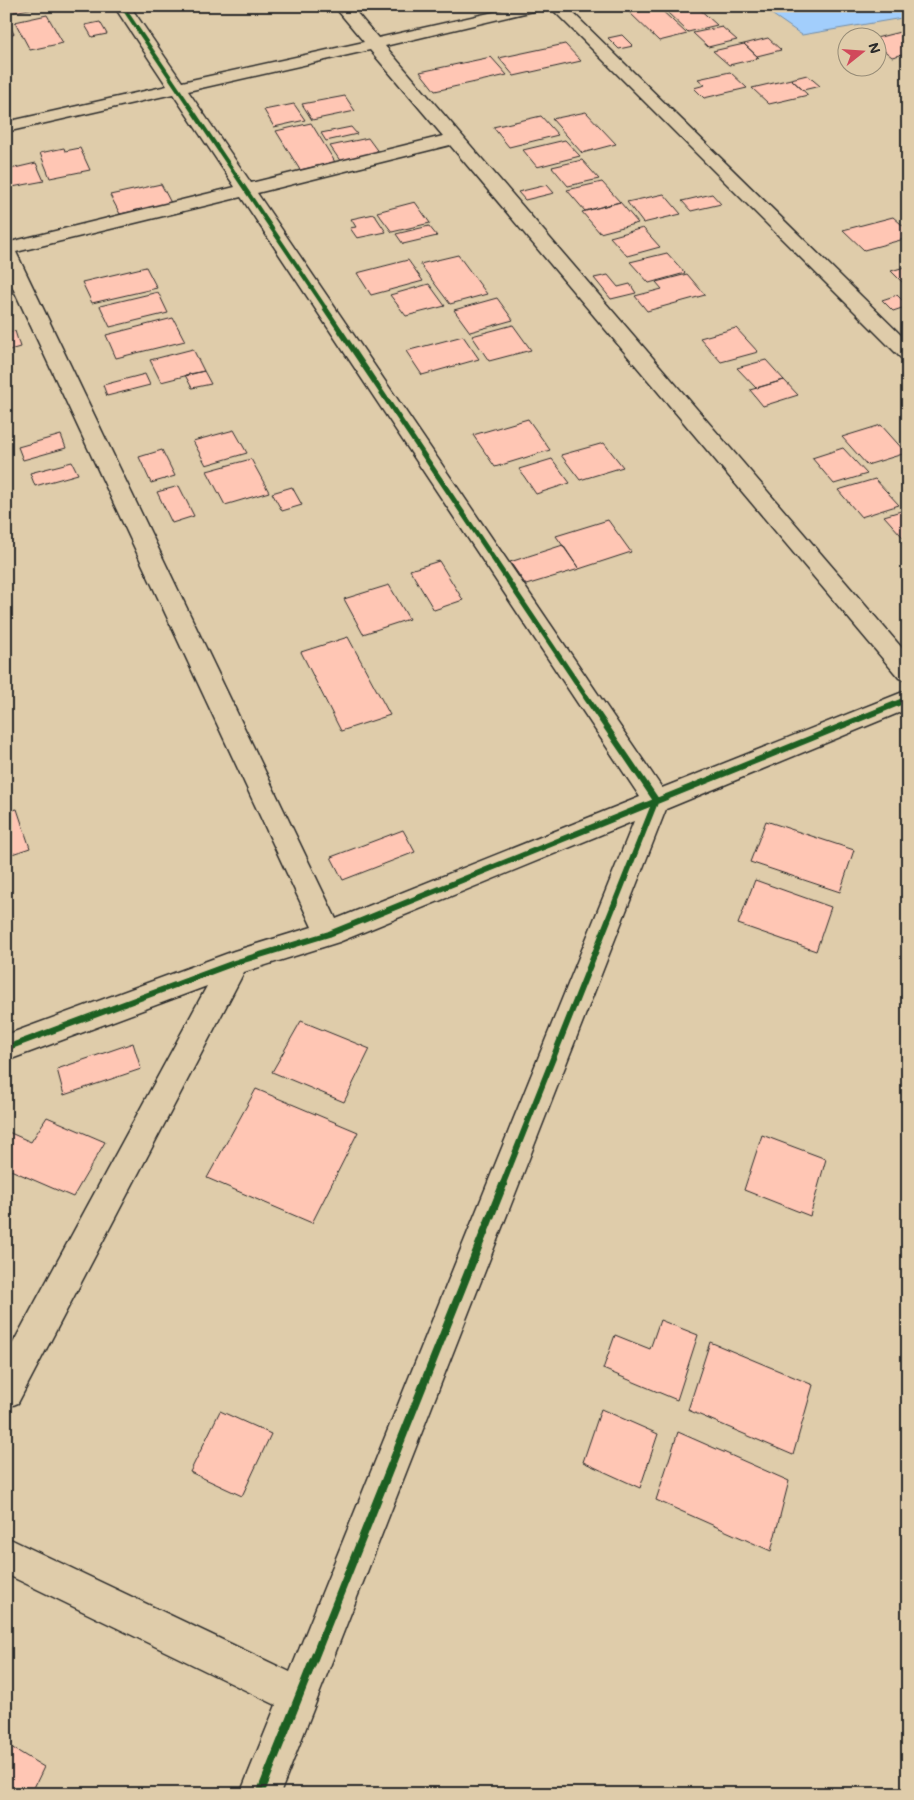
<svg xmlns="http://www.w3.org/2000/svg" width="914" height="1800" font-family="Mali,sans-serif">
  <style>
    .water { fill: #a2cefc; stroke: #728da8 }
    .building { fill: #ffc6b4; stroke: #2b2b2b }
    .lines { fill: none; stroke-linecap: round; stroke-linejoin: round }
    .minor-casing { stroke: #2b2b2b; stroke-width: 3 }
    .minor { fill: #dfccaa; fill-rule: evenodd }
    .cycleway-far3-casing { stroke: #dfccaa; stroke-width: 5.5 }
    .cycleway-far2-casing { stroke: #dfccaa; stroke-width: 8 }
    .cycleway-far1-casing { stroke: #dfccaa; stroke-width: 9 }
    .cycleway-casing { stroke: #dfccaa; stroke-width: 11 }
    .cycleway-far3 { stroke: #1b5e20; stroke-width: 4 }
    .cycleway-far2 { stroke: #1b5e20; stroke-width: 5 }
    .cycleway-far1 { stroke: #1b5e20; stroke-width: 6 }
    .cycleway { stroke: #1b5e20; stroke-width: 8 }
  </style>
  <rect width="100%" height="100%" fill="#dfccaa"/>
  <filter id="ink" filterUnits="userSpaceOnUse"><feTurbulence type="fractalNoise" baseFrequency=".02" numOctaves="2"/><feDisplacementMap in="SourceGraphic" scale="10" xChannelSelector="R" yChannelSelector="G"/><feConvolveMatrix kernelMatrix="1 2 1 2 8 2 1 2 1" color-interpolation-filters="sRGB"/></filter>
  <g filter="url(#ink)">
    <path class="water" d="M760 6H908V17L802 35Z"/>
    <path class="building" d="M6 6H44L9 13Z
      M657 6 687 34 659 41 629 12Z
      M696 6 717 25 688 32 667 12Z
      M47 15 63 43 30 50 15 22Z
      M6 21H7L14 34 6 36Z
      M100 22 107 34 92 37 85 25Z
      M722 27 737 40 708 47 693 33Z
      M908 30V53L892 57 876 44V38Z
      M622 35 633 46 619 49 608 38Z
      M768 38 781 50 757 56 744 44Z
      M565 44 581 61 514 76 499 58Z
      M744 44 759 58 729 65 713 51Z
      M491 57 507 75 435 91 420 72Z
      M730 72 747 88 704 98 694 88 705 85 698 79Z
      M807 75 820 86 803 90 791 79Z
      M791 79 808 95 769 104 752 88Z
      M345 96 355 111 312 120 302 104Z
      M294 104 305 120 274 127 264 110Z
      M586 112 616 144 582 153 552 119Z
      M541 116 558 135 509 147 493 127Z
      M311 123 335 162 300 170 276 131Z
      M351 127 357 134 326 141 321 133Z
      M368 138 379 153 341 162 330 146Z
      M565 140 580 156 537 167 523 150Z
      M64 148 65 151 80 148 90 170 50 178 40 153Z
      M582 160 599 179 568 186 552 167Z
      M36 163 44 181 12 187 6 170Z
      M602 182 620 202 585 211 567 190Z
      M161 184 171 203 120 214 110 195Z
      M547 185 554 193 525 200 518 192Z
      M664 194 681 214 643 223 627 202Z
      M712 194 721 204 691 211 682 201Z
      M415 202 430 223 392 232 377 212Z
      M620 202 638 223 600 233 582 212Z
      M374 214 386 232 357 238 350 228 356 227 351 219Z
      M893 217 908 230V238L864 250 843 230Z
      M429 226 437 236 403 244 396 234Z
      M643 228 660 247 627 256 610 237Z
      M667 253 685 273 649 283 630 262Z
      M458 255 487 294 450 304 420 264Z
      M408 260 423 281 371 295 357 273Z
      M908 266V288L891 271Z
      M146 267 157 288 92 303 82 282Z
      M687 274 705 295 647 311 635 296 662 289 656 282Z
      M608 275 618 287 630 284 636 293 611 299 594 278Z
      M429 284 445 306 406 316 390 295Z
      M158 292 168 313 110 327 100 306Z
      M897 295 908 306 893 311 882 300Z
      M497 298 513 320 470 332 454 310Z
      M173 318 185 341 116 358 106 335Z
      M513 325 531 350 489 361 472 336Z
      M736 328 758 352 721 362 700 338Z
      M15 331 20 347 6 351V333Z
      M463 336 479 359 422 375 406 351Z
      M193 349 204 371 161 382 150 360Z
      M766 360 784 380 756 388 737 368Z
      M204 371 211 384 192 388 185 375Z
      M145 374 150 385 107 396 103 385Z
      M784 380 798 395 763 406 750 390Z
      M528 419 550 450 495 467 473 435Z
      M881 425 906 453 867 465 842 437Z
      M234 430 247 453 206 465 193 441Z
      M61 435 66 448 23 460 18 447Z
      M604 443 623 467 580 480 561 455Z
      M843 448 867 474 834 484 812 458Z
      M162 450 175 476 151 483 139 457Z
      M251 459 269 492 225 505 207 471Z
      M552 459 570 483 536 494 519 469Z
      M72 462 78 474 35 486 30 473Z
      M875 479 899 505 861 517 838 490Z
      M179 486 194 516 172 523 157 492Z
      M292 487 302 505 282 511 272 493Z
      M901 511 908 518V543L884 516Z
      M608 520 631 552 579 569 556 536Z
      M563 545 579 569 526 585 510 562Z
      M439 561 463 600 434 610 410 570Z
      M389 585 409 619 363 634 344 599Z
      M348 637 390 715 341 731 301 652Z
      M17 809 30 848 6 856V812Z
      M766 821 854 850 840 892 750 862Z
      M403 830 415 852 343 880 331 857Z
      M755 880 831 907 816 951 738 924Z
      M301 1021 370 1049 344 1102 272 1072Z
      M133 1043 141 1069 64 1095 57 1069Z
      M256 1089 358 1132 312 1223 207 1178Z
      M47 1117 105 1142 73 1197 6 1168V1131L31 1142Z
      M762 1135 826 1159 810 1216 744 1190Z
      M660 1320 698 1335 677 1400 603 1369 615 1335 650 1349Z
      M710 1342 813 1385 793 1455 688 1410Z
      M601 1409 658 1434 640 1488 583 1462Z
      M220 1411 271 1434 242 1496 190 1472Z
      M678 1432 789 1481 771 1551 656 1500Z
      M11 1747 44 1767 31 1794H6V1755Z"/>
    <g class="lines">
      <g class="minor-casing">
        <path id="minor" d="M114 6H130L182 82 364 42 334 6H351L378 38 521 6H566L908 342V360L901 358 550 7 385 46 908 655V681L899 678 450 145 257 193 662 788 908 690V709L666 809 280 1794H240L276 1705 6 1574V1537L290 1672 634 821 339 942 244 972 18 1403 6 1408V1356L207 986 6 1061V1035L234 951 312 927 6 273V243L235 187 173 94 6 132V122L167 86ZM370 50 443 136 251 183 188 91ZM241 197 640 797 336 919 16 252Z"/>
      </g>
      <use href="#minor" class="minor"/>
      <g class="cycleway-far3-casing">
        <path id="cycleway-far3" d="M122 6 326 309"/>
      </g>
      <g class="cycleway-far2-casing">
        <path id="cycleway-far2" d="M325 308 587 698"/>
      </g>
      <g class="cycleway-far1-casing">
        <path id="cycleway-far1" d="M6 1048 234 963 329 934 908 699
          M502 1186 656 800 586 697"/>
      </g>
      <g class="cycleway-casing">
        <path id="cycleway" d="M260 1794 503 1185"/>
      </g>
      <use href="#cycleway-far3" class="cycleway-far3"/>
      <use href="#cycleway-far2" class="cycleway-far2"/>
      <use href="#cycleway-far1" class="cycleway-far1"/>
      <use href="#cycleway" class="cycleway"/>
    </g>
  </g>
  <rect width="914" height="1800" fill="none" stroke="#dfccaa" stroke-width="25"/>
  <rect x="12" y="12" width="889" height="1775" fill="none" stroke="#2b2b2b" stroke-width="2" filter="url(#ink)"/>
  <g transform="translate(862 52) rotate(73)"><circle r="24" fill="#dfccaa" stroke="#978c77"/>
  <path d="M0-4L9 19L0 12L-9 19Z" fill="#d1495b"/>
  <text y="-8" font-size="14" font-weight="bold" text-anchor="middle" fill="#2b2b2b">N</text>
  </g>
</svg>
